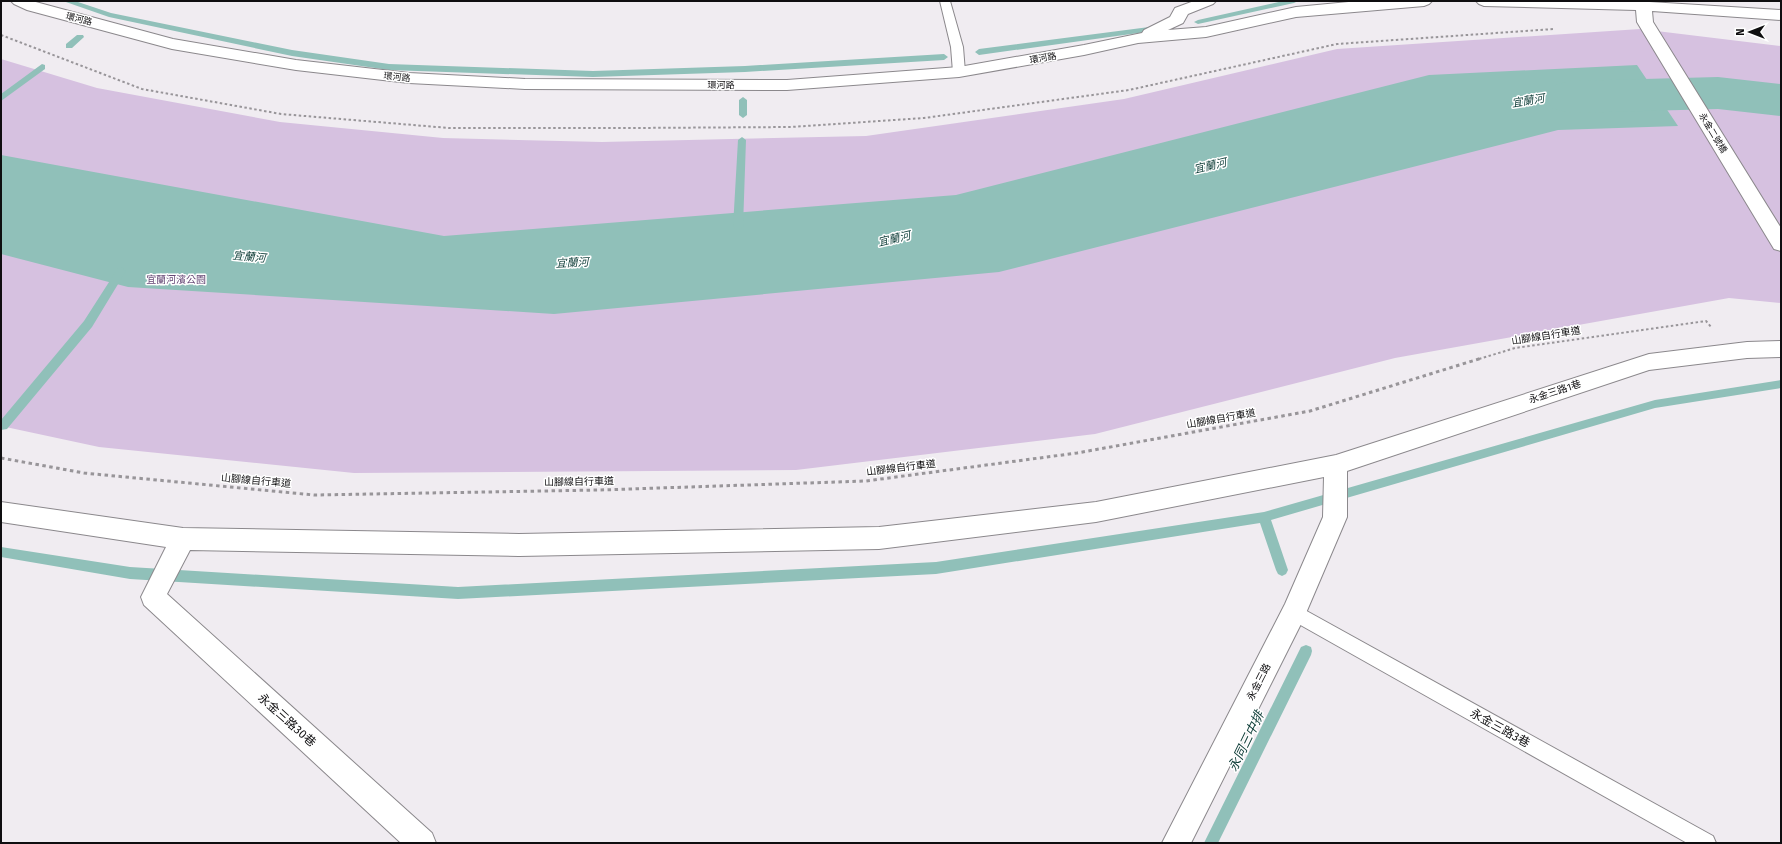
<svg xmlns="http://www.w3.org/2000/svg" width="1782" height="844" font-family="'Fira Sans','Noto Sans TC',sans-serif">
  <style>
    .green { fill: #d6c1e0 }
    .water { fill: #90c0b9 }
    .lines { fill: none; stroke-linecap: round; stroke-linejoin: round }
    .stream { fill: #90c0b9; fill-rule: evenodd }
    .river { fill: #90c0b9; fill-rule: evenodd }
    .service-casing { stroke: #8b888c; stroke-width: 2 }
    .minor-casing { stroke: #8b888c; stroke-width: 2 }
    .path-far1 { stroke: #989599; stroke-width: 2; stroke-dasharray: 2.5 2.5; stroke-linecap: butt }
    .path { stroke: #989599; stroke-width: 3; stroke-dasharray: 3.5 3.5; stroke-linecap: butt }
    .service { fill: #fff; fill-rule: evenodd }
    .minor { fill: #fff; fill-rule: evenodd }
    .labels { text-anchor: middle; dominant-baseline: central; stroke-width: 3; stroke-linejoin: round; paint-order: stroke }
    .far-street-label { font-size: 9px; fill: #0f0e10; stroke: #fff }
    .park-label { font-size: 10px; fill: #674876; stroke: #fff }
    .street-label { font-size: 10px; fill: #0f0e10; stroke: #fff }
    .water-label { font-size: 11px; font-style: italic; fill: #13413c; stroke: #fff }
    .near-street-label { font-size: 12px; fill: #0f0e10; stroke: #fff }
    .near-water-label { font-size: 13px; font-style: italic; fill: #13413c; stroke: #fff }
  </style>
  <rect width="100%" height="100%" fill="#f0ecf1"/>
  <path class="green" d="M1640 29 1781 46V303L1729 298 1395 358 1095 434 796 470 354 473 99 447 1 426V59L97 88 280 122 443 138 602 142 866 136 1124 99 1337 49Z"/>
  <path class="water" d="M1637 65 1678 126 1558 130 999 272 554 314 128 287 1 254V155L444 236 956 195 1429 75Z"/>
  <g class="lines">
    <path class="stream" d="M63 1H75L111 13 292 50 389 64 593 71 745 66 944 54 948 57 944 60 745 72 593 77 389 70 292 56 109 17Z
      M1283 1H1298L1294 3 1198 24 1194 22 1198 20Z
      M1157 26H1160V30L979 55 975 52 979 49Z
      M77 35H83L84 37 72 48H66V44Z
      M42 64 45 65V69L1 101V94Z
      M743 97 747 100V115L743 118 739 115V100Z
      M742 137 746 140 743 227 738 230 733 227 738 140Z
      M121 267 126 271 92 327 7 429 1 430V420L84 321 118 268Z
      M1781 380V388L1655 408 1271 520 1288 570 1286 574 1282 576 1278 574 1276 570 1260 523 936 574 458 599 130 579 1 557V547L130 567 458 587 936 562 1264 512 1655 400Z
      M1306 645 1311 647 1312 651 1311 655 1218 843H1204L1301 647Z"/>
    <path class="river" d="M1718 77 1781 84V116L1718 109 1569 113 1552 108 1545 97 1552 86 1569 81Z"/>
    <g class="service-casing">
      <path id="service" d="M940 1H950L963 47 965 72 963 75 959 76 953 72 951 47Z
        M1294 604 1713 836 1716 843H1687L1288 618 1286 612 1288 606Z"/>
    </g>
    <g class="minor-casing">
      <path id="minor" d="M11 1H32L173 39 296 60 409 73 525 79 787 80 959 67 1084 45 1142 33 1144 30 1170 17 1175 8 1194 1H1216L1213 4 1188 14 1183 23 1168 30 1206 27 1296 7 1359 1H1432L1429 4 1424 6 1296 17 1206 37 1138 43 1084 55 959 77 787 90 525 89 409 83 296 70 172 49 27 10 14 4Z
        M1476 1H1633L1781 10V20L1652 11 1653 22 1781 228V251L1774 249 1637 22 1636 10 1484 6 1479 4Z
        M1781 341V357L1747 358 1649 370 1347 471V517L1303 620 1191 843H1162L1285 604 1323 517 1324 477 1096 522 879 549 519 556 190 550 167 594 432 833 436 843H401L144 605 141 597 166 547 1 522V502L183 528 519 534 879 527 1096 502 1336 455 1649 354 1747 342Z"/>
    </g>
    <path class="path-far1" d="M1 35 142 89 281 114 449 128H632L791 127 924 118 1129 90 1337 44 1554 29
      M1479 359 1515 348 1706 321 1712 328"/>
    <path class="path" d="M1 458 84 473 314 495 600 490 866 481 1077 453 1310 411 1482 358"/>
    <use href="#service" class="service"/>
    <use href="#minor" class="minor"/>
  </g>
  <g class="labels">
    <g class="far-street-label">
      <text transform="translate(79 19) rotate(15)">環河路</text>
      <text transform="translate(1043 58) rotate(-10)">環河路</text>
      <text transform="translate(397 77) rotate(6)">環河路</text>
      <text x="721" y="85">環河路</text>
      <text transform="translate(1713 133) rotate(59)">永金二號橋</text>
    </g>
    <g class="park-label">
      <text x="176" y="280">宜蘭河濱公園</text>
    </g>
    <g class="street-label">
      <text transform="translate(1546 336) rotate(-9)">山腳線自行車道</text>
      <text transform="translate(1555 392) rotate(-18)">永金三路1巷</text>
      <text transform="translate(1221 419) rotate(-10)">山腳線自行車道</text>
      <text transform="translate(901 468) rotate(-7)">山腳線自行車道</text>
      <text transform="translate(256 481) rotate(5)">山腳線自行車道</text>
      <text transform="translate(579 482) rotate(-1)">山腳線自行車道</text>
      <text transform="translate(1259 682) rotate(-63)">永金三路</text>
    </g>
    <g class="water-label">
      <text transform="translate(1528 101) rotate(-9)">宜蘭河</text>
      <text transform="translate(1210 166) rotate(-13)">宜蘭河</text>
      <text transform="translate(894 239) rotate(-13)">宜蘭河</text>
      <text transform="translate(249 257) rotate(5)">宜蘭河</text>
      <text transform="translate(572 263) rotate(-3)">宜蘭河</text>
    </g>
    <g class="near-street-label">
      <text transform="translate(287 720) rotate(42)">永金三路30巷</text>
      <text transform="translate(1500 728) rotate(29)">永金三路3巷</text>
    </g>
    <g class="near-water-label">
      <text transform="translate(1246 741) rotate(-64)">永同三中排</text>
    </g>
  </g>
  <rect width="1782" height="844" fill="none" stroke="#0f0e10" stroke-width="4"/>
  <g transform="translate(1750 32) rotate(270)" stroke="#ffffff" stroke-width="3" paint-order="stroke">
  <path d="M0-3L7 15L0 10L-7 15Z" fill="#0f0e10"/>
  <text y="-6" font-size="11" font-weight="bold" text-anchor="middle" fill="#0f0e10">N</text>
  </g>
</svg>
